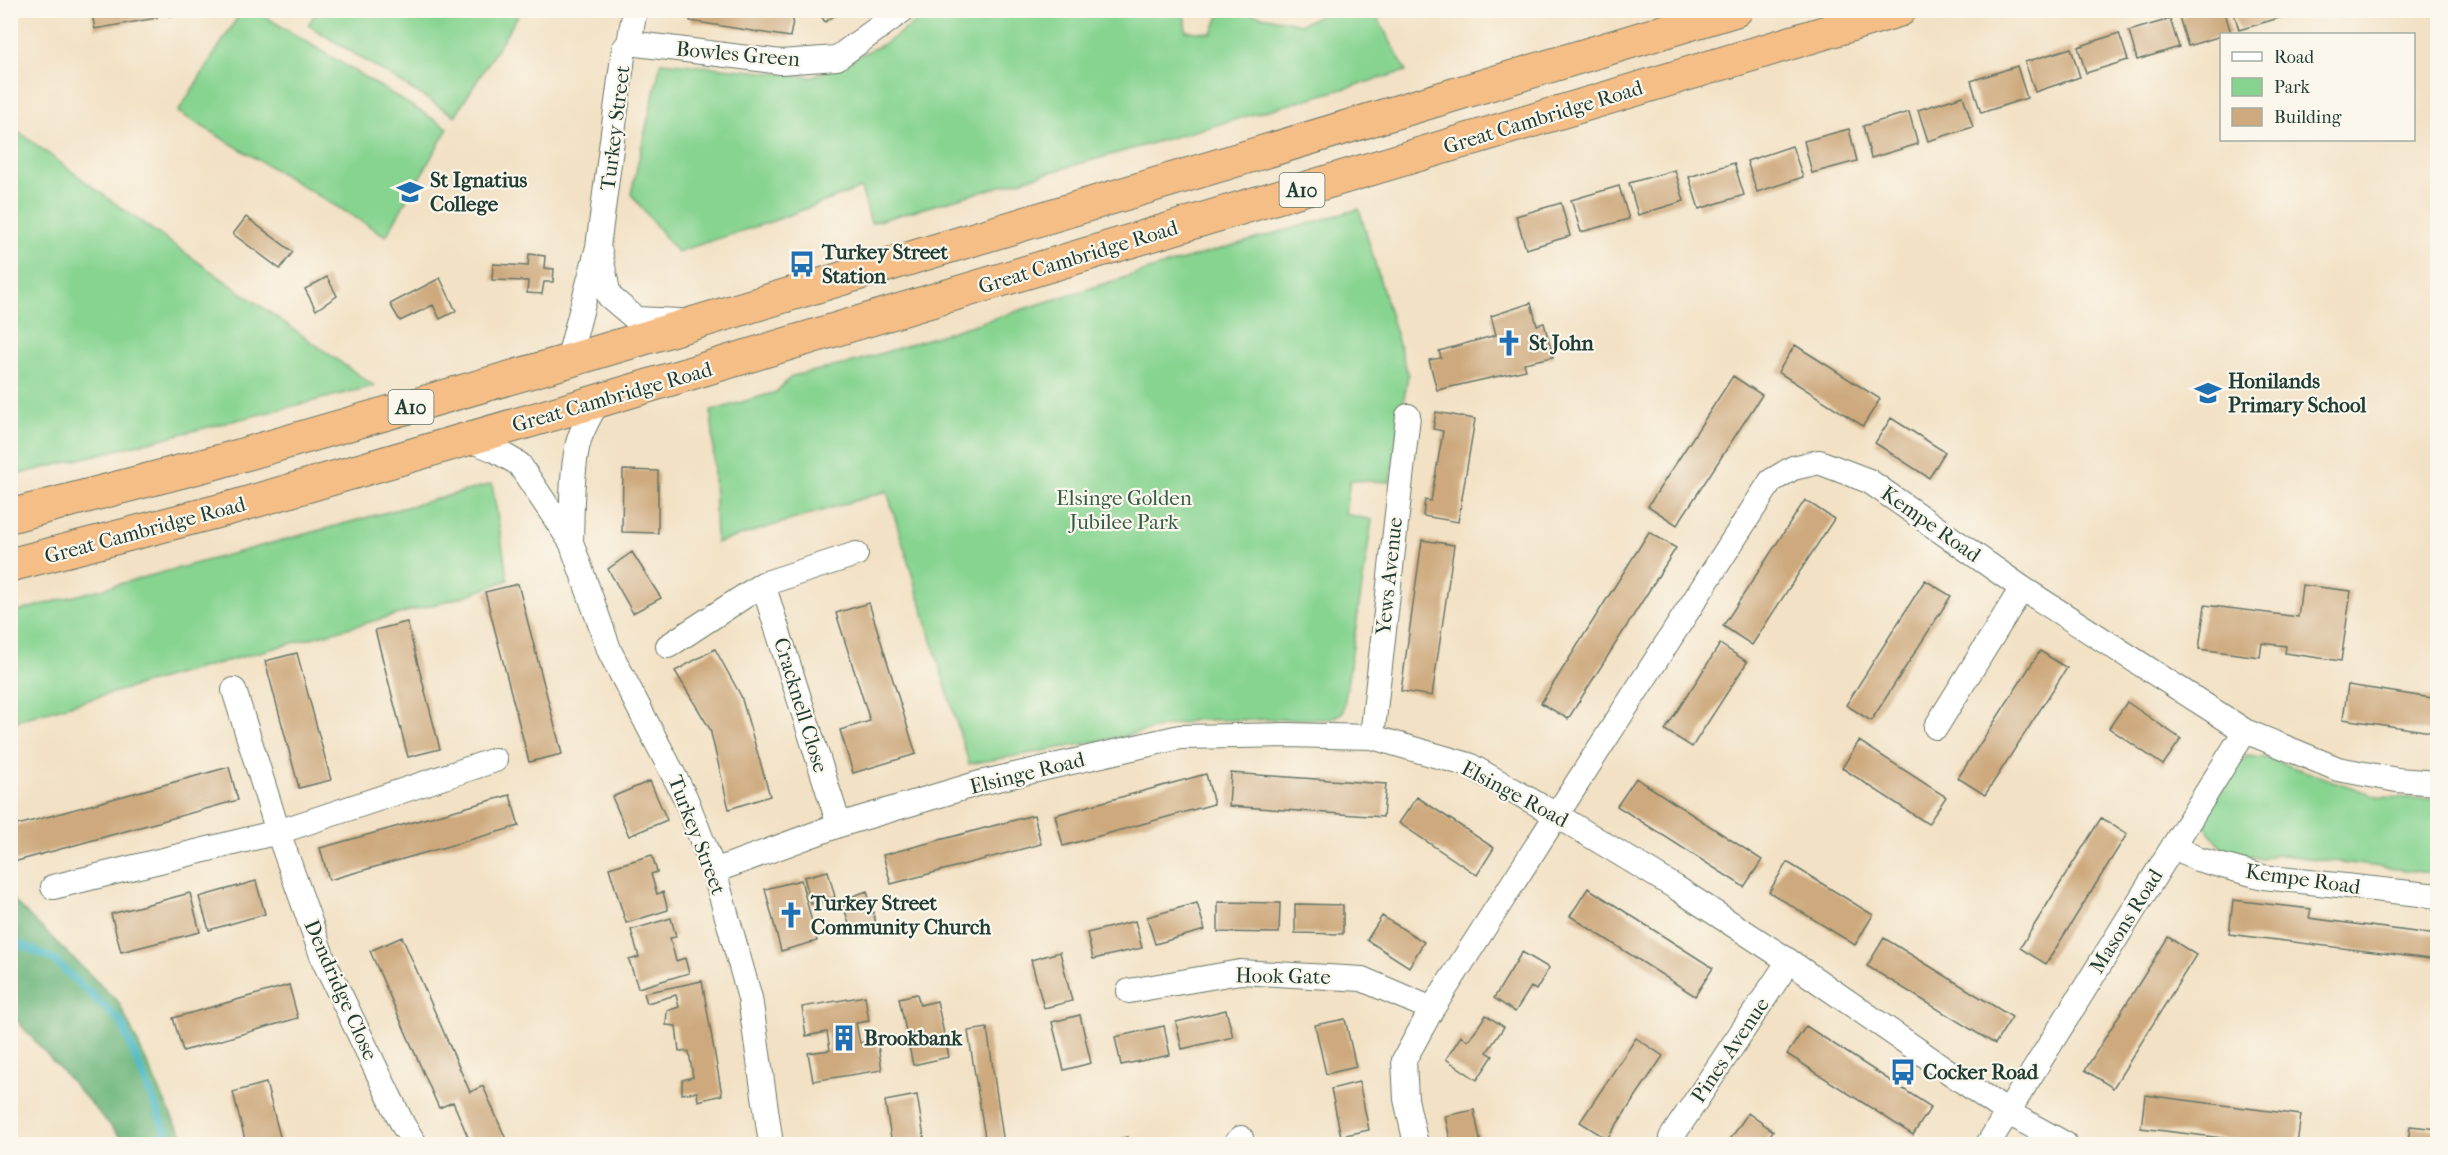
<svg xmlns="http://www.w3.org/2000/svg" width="2448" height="1155" font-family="'IM FELL French Canon',serif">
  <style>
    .green { fill: #87d491; stroke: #538862; stroke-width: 1.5 }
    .forest { fill: #6db67b; stroke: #467a58; stroke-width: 1.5 }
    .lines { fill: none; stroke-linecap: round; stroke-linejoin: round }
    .stream { stroke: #4ab8c4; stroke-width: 8 }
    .building { fill: #cda97d }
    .minor-casing { stroke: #697666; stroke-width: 26 }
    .trunk-casing { stroke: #697666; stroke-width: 35 }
    .minor { stroke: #fff; stroke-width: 24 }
    .trunk { stroke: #f6be87; stroke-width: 33 }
    .labels { text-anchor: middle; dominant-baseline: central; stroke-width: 4.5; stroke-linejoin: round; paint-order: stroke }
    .shield { fill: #fbf7ec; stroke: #61756b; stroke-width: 1.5 }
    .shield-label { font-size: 20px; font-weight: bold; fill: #1f3d34 }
    .street-label { font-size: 21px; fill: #1f3d34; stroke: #fbf7ec }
    .poi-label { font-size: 21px; font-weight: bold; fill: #1f3d34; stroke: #fbf7ec; text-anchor: start }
    .park-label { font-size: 21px; fill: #345b47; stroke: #fbf7ec }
  </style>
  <rect width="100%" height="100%" fill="#fbf7ec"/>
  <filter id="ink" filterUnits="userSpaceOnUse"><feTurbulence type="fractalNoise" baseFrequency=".0167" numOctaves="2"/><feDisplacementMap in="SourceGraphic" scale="12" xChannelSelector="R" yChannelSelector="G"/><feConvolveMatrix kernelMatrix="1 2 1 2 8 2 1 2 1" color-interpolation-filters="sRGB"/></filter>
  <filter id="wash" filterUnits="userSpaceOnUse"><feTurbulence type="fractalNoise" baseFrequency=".008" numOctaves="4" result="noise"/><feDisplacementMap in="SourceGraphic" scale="24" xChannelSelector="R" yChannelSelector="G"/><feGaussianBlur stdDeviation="1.35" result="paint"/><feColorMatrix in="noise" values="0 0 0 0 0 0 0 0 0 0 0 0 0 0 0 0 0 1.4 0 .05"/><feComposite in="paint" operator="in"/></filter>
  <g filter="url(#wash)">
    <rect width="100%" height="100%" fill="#f2e1c4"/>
    <path class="green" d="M242 10 256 11 448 128 386 236 178 112Z
      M317 11V10L521 11 455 116 308 25Z
      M932 11H1184L1186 31 1212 33 1221 11H1236L1301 24 1331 11H1374L1406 71 871 223 861 188 776 220 677 252 631 194 661 62 813 77 884 44Z
      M11 126 113 202 374 386 11 476Z
      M1359 209 1408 375 1390 482 1350 480 1345 514 1372 520 1343 712 1331 719 1195 720 1106 740 969 764 887 491 716 543 713 434 711 411 776 392 792 376 847 364 1152 269Z
      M492 484 508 580 465 596 168 677 11 722V613Z
      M2247 756 2266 758 2380 797 2437 799V874L2275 854 2262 859 2223 849 2202 823 2230 774Z"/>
    <path class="forest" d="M11 898 119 1003 174 1121 190 1144H127L11 1014Z"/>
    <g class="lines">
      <path class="stream" d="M10 940 53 959 121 1022 171 1144"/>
    </g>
    <g id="blocks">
      <path class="building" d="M91 10H156L157 18 95 29Z
        M168 10H196V12L169 16Z
        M692 10H795L790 37 690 21Z
        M817 10H843L825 22Z
        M2200 10H2224L2231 33 2188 46 2179 17Z
        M2233 10H2280L2282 17 2239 30Z
        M2170 19 2179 47 2137 60 2129 31Z
        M2119 33 2128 60 2086 73 2078 47Z
        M2071 48 2080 77 2035 92 2025 62Z
        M2017 66 2027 98 1981 113 1971 81Z
        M1963 96 1973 127 1928 141 1918 110Z
        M1909 112 1918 144 1871 158 1863 126Z
        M1849 129 1857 161 1812 173 1804 141Z
        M1792 146 1803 177 1757 192 1747 161Z
        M1734 163 1744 195 1699 209 1689 177Z
        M1675 170 1684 201 1638 215 1629 183Z
        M1619 186 1629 219 1581 232 1571 200Z
        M1561 203 1570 236 1526 249 1516 216Z
        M246 217 293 252 280 269 233 234Z
        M529 254 545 256 544 268 554 269 553 282H544L542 294 527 293 528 281 492 280 493 264 528 266Z
        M327 277 337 296 316 310 305 289Z
        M440 278 456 311 440 319 433 305 400 321 390 304Z
        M1531 303 1537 325 1544 323 1553 357 1524 363 1526 370 1437 390 1429 360 1441 358 1439 351 1496 335 1491 316Z
        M1795 345 1880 399 1863 426 1778 372Z
        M1733 376 1762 395 1677 525 1648 506Z
        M1436 412 1475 419 1458 522 1423 516 1425 500 1431 501 1443 431 1433 429Z
        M1891 418 1945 452 1929 478 1875 443Z
        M623 470 658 471V533L622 532Z
        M1805 500 1834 519 1752 645 1723 626Z
        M1649 532 1676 548 1568 719 1541 703Z
        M1422 540 1454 545 1432 696 1401 691Z
        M632 552 661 598 633 613 608 569Z
        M1925 580 1951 596 1871 721 1846 705Z
        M518 584 562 754 529 762 485 592Z
        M2302 585 2351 591 2341 661 2285 653 2286 646 2262 643 2260 657 2199 649 2205 605 2298 617Z
        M869 603 916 754 853 773 840 730 870 721 836 613Z
        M407 622 440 749 408 757 375 630Z
        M1720 644 1747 662 1692 747 1665 730Z
        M715 649 741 696 770 796 729 809 710 729 675 671Z
        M2040 651 2067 668 1985 795 1958 778Z
        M297 653 331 780 299 788 265 661Z
        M2348 685 2438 699V733L2343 719Z
        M2127 702 2181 739 2163 765 2109 728Z
        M1859 741 1946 797 1928 824 1842 768Z
        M229 767 238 800 10 863V827Z
        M1231 773 1386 784 1383 817 1229 806Z
        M1206 774 1214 804 1063 846 1055 815Z
        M1636 778 1762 860 1744 887 1617 806Z
        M650 781 667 820 629 836 612 797Z
        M510 795 519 826 329 880 320 848Z
        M1417 797 1494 848 1477 875 1399 823Z
        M1034 815 1041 844 891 884 883 855Z
        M2101 818 2127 834 2046 964 2020 948Z
        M652 855 657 872 651 874 657 894 663 892 668 910 626 923 609 868Z
        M1787 862 1873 915 1855 945 1769 892Z
        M828 871 835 897 811 904 804 877Z
        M801 880 817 941 781 951 765 889Z
        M256 881 265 914 209 930 199 897Z
        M1588 888 1713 968 1695 996 1570 916Z
        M867 891 876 924 851 931 842 900Z
        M190 893 200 932 121 952 111 914Z
        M2233 900 2311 909 2309 918 2438 935V960L2229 934Z
        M1218 902 1280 903 1279 933 1218 932Z
        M1197 903 1205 930 1155 944 1147 917Z
        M1295 904 1343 905V934L1295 933Z
        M1382 916 1424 942 1409 967 1367 940Z
        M671 918 676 937 670 938 676 961 685 958 689 973 638 988 629 960 639 957 631 930Z
        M1135 921 1142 948 1093 959 1087 933Z
        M402 937 470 1092 483 1086 508 1144H471L453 1102 439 1108 370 951Z
        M2168 937 2196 955 2113 1088 2085 1070Z
        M1884 938 2012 1017 1995 1044 1867 966Z
        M1060 952 1072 1001 1044 1008 1031 960Z
        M1522 952 1549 968 1536 990 1531 987 1515 1012 1494 998Z
        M702 981 722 1095 698 1101 697 1092 682 1094V1080L693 1077 689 1052 679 1051 676 1026 666 1025 667 1011 679 1007 676 995 647 1003 644 993Z
        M289 985 298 1018 183 1051 173 1018Z
        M917 994 920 1005 937 1001 949 1057 913 1065 899 998Z
        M865 996 869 1021 856 1023 860 1043 877 1040 882 1070 813 1081 808 1053 830 1050 827 1032 806 1036 802 1007Z
        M1226 1010 1233 1037 1182 1049 1176 1022Z
        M1080 1015 1091 1063 1064 1070 1052 1022Z
        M1486 1015 1504 1027 1487 1052 1493 1056 1477 1080 1446 1059 1461 1036 1468 1041Z
        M1345 1019 1356 1067 1326 1074 1315 1025Z
        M1164 1026 1170 1055 1121 1065 1115 1037Z
        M1806 1026 1931 1107 1913 1135 1787 1054Z
        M987 1028 1004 1144H986L968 1031Z
        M1636 1038 1663 1056 1607 1139 1580 1122Z
        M1359 1082 1369 1130 1341 1136 1331 1089Z
        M266 1083 282 1144H246L233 1092Z
        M917 1095 925 1144H892L885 1101Z
        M2145 1095 2301 1115 2297 1144H2271L2141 1128Z
        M1474 1110 1481 1144H1451L1445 1116Z
        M1748 1113 1773 1131 1764 1144H1727Z
        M2410 1126 2438 1129V1144H2408Z
        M1128 1137 1130 1144H1111L1110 1141Z"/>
    </g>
  </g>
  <g filter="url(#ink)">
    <use href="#blocks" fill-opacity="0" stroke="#697666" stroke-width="1.5"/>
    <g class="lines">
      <g class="minor-casing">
        <path id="minor" d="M629 43 781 62 837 58 903 10
          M600 252 609 296 636 319 680 321
          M568 361 598 247 624 49 629 43 635 10
          M467 439 495 450 519 464 571 542 610 652 685 797 714 871 750 998 771 1144
          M571 542C572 511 571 479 577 448 580 431 590 416 598 401
          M763 584 839 825
          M668 646 763 584 856 554
          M234 690 278 832 324 961 403 1125 415 1144
          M1936 727 2022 588
          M1372 737 1408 416
          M2174 846 2197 859 2263 877 2438 896
          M714 871 839 825 980 783 1180 737 1286 735 1372 737 1469 765 1558 816 1675 887 1789 961 2007 1112 2065 1144
          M53 887 278 832 495 760
          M1129 991 1240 972 1362 979 1432 1009
          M1671 1138 1789 961
          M1235 1144 1241 1138
          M1416 1144 1406 1099 1404 1060 1432 1009 1771 481 1793 468 1819 462 1869 481 2022 588 2245 731 2338 769 2397 780 2438 783
          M1988 1144 2245 731"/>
      </g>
      <g class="trunk-casing">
        <path id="trunk" d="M10 516 221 461 568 361 1736 10
          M10 565 234 507 598 401 1900 10"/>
      </g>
      <use href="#minor" class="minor"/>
      <use href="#trunk" class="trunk"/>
    </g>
  </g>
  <defs>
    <g id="school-bare" transform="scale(2.07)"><path d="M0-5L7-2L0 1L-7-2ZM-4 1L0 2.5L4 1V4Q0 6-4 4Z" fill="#1f6fb2" stroke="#fbf7ec" stroke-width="2.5" paint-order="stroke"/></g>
    <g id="bus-bare" transform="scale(2.07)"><path d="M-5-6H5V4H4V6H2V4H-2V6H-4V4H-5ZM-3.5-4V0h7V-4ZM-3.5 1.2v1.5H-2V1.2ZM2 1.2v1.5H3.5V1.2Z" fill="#1f6fb2" stroke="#fbf7ec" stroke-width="2.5" paint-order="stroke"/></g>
    <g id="church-bare" transform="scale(2.07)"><path d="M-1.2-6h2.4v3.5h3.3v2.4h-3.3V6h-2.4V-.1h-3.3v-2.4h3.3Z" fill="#1f6fb2" stroke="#fbf7ec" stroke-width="2.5" paint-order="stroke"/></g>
    <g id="building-bare" transform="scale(2.07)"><path d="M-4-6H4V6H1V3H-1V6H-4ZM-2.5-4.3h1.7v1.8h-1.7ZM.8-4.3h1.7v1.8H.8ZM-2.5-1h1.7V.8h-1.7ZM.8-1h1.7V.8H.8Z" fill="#1f6fb2" stroke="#fbf7ec" stroke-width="2.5" paint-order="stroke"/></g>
  </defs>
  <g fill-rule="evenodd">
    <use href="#school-bare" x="410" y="192"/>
    <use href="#bus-bare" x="802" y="264"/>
    <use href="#church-bare" x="1509" y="343"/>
    <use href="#school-bare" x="2208" y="393"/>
    <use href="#church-bare" x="791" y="915"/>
    <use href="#building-bare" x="844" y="1038"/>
    <use href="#bus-bare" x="1903" y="1072"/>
  </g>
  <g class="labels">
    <g class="shield">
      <rect x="1279.5" y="173" width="45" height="34" rx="4.5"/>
      <rect x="388.5" y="390" width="45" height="34" rx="4.5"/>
    </g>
    <g class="shield-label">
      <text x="1302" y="190">A10</text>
      <text x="411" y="407">A10</text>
    </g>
    <g class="street-label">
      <text transform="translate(738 54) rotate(5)">Bowles Green</text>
      <text transform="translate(1543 117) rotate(-17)">Great Cambridge Road</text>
      <text transform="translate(615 128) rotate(-83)">Turkey Street</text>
      <text transform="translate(1078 257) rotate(-17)">Great Cambridge Road</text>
      <text transform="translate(612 397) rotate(-16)">Great Cambridge Road</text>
      <text transform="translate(1931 524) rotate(35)">Kempe Road</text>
      <text transform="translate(145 530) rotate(-15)">Great Cambridge Road</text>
      <text transform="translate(1389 576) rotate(-84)">Yews Avenue</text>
      <text transform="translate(801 705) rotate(73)">Cracknell Close</text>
      <text transform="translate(1027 773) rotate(-14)">Elsinge Road</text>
      <text transform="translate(1515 794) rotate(28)">Elsinge Road</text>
      <text transform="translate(697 835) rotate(69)">Turkey Street</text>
      <text transform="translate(2303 879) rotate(8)">Kempe Road</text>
      <text transform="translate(2126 921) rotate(-58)">Masons Road</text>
      <text transform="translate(1283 976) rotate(1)">Hook Gate</text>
      <text transform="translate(341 990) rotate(66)">Dendridge Close</text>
      <text transform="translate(1730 1050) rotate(-56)">Pines Avenue</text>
    </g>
    <g class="poi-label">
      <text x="430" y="180">St Ignatius<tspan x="430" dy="24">College</tspan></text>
      <text x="822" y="252">Turkey Street<tspan x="822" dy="24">Station</tspan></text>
      <text x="1529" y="343">St John</text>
      <text x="2228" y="381">Honilands<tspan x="2228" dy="24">Primary School</tspan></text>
      <text x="811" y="903">Turkey Street<tspan x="811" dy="24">Community Church</tspan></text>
      <text x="864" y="1038">Brookbank</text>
      <text x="1923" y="1072">Cocker Road</text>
    </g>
    <g class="park-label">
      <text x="1124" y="498">Elsinge Golden<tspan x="1124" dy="24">Jubilee Park</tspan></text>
    </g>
  </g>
  <rect width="2448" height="1155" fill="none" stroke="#fbf7ec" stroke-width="36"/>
  <rect x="2220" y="33" width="195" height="108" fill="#fbf7ec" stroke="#a3ada2" stroke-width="1.5"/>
  <rect x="2232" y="52" width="30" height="9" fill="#ffffff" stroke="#a3ada2" stroke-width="1.5"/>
  <text x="2274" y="63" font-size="18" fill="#1f3d34">Road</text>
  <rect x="2232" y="78" width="30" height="18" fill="#87d491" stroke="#a3ada2" stroke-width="1.5"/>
  <text x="2274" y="93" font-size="18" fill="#1f3d34">Park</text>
  <rect x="2232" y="108" width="30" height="18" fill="#cda97d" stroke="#a3ada2" stroke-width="1.5"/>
  <text x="2274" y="123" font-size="18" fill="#1f3d34">Building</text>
</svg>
